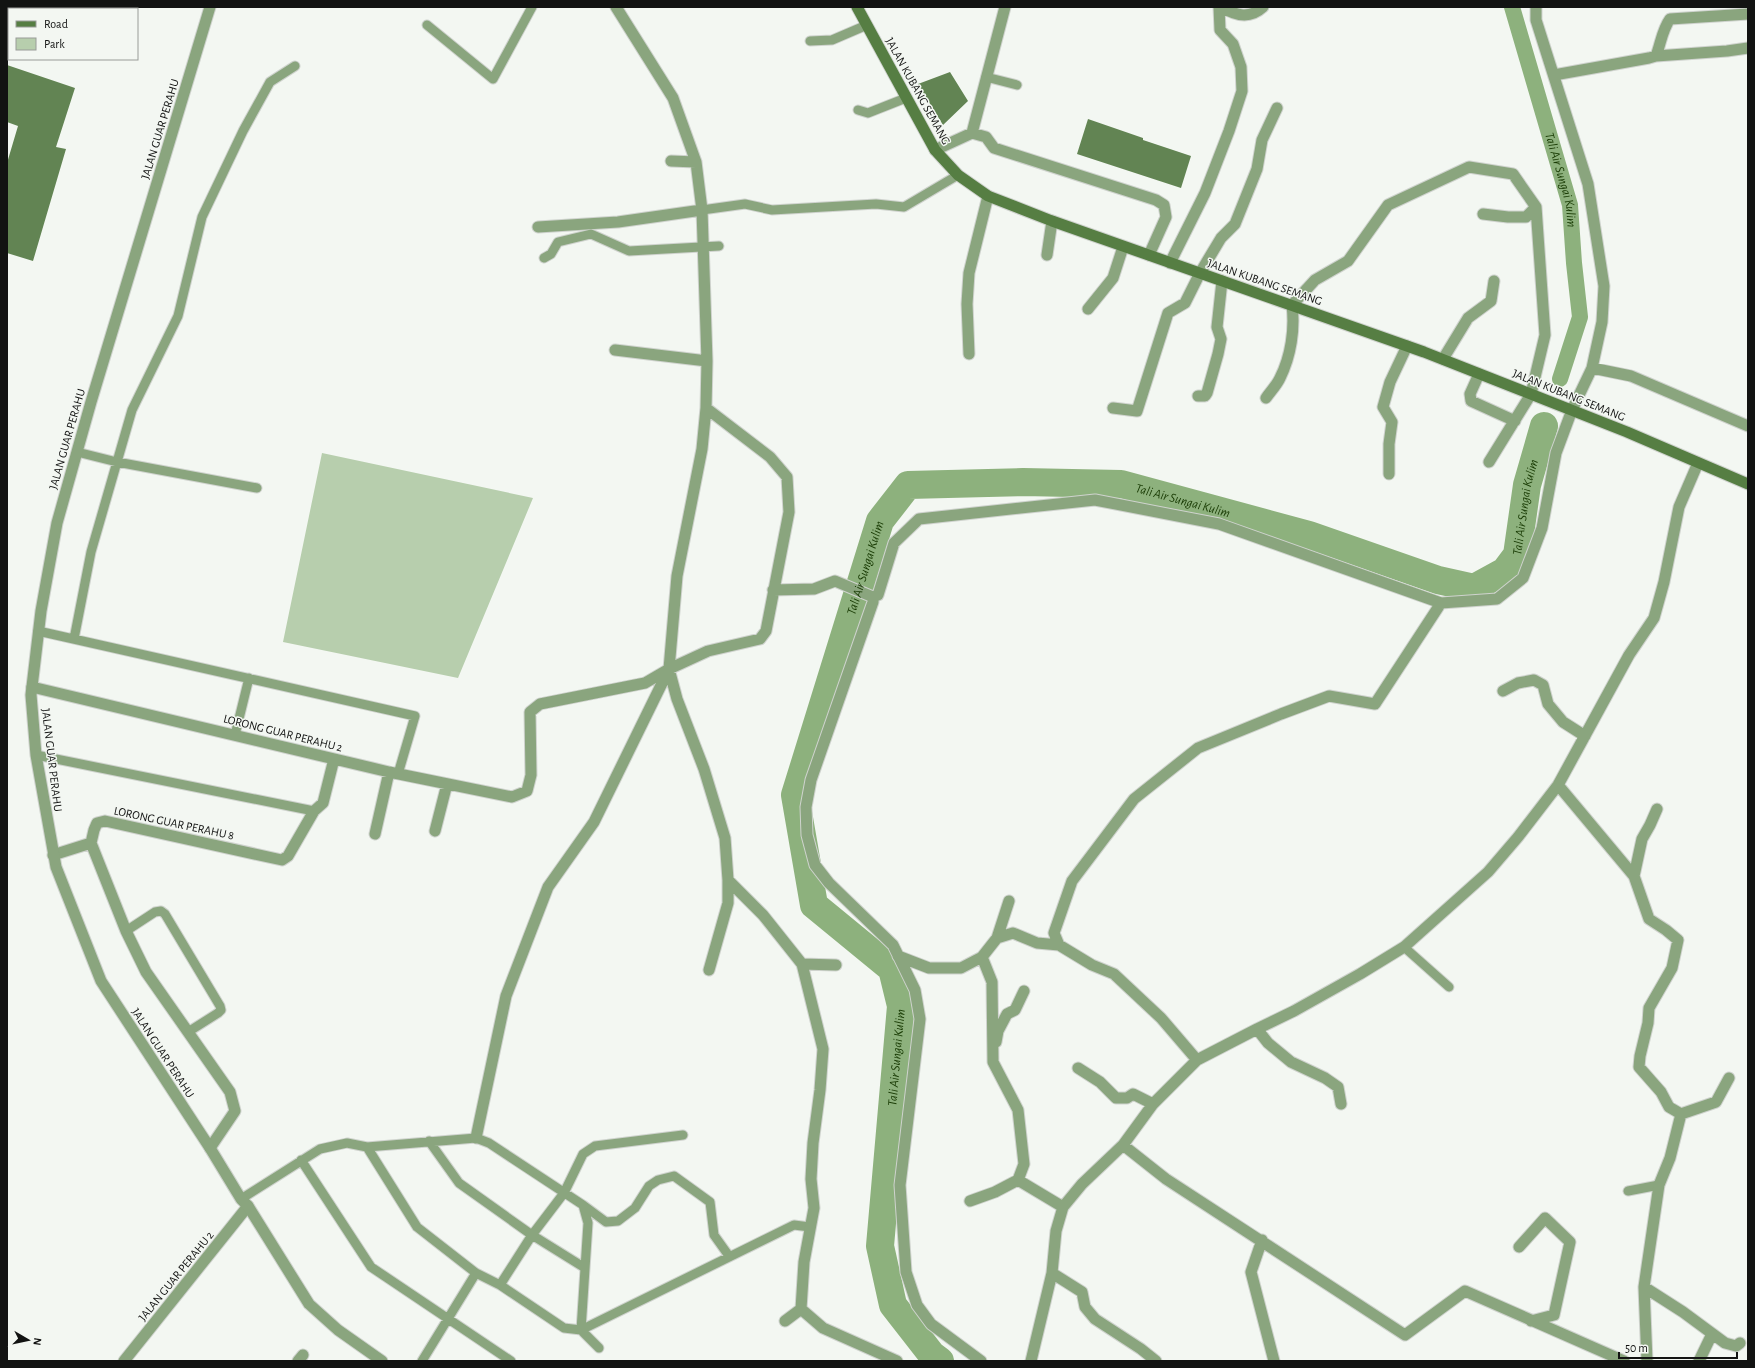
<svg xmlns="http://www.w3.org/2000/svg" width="1755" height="1368" font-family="'Alegreya Sans',sans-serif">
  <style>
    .green { fill: #b7cead }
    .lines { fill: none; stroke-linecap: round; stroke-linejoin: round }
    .canal { stroke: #8db17d; stroke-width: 16 }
    .river { stroke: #8db17d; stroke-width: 28 }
    .building { fill: #628453 }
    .service-casing { stroke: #cfd3ce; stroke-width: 11 }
    .minor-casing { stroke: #cfd3ce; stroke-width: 13 }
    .tertiary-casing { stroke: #cfd3ce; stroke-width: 13 }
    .secondary-casing { stroke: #cfd3ce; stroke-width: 13 }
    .service { stroke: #8aa57e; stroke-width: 9 }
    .minor { stroke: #8aa57e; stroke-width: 11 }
    .tertiary { stroke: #8aa57e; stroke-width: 11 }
    .secondary { stroke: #567e43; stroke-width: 11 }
    .labels { text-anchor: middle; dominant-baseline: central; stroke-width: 3; stroke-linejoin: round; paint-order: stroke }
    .street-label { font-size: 12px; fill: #121312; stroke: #f3f7f2 }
    .water-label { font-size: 13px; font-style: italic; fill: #183a03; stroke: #f3f7f2 }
  </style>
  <rect width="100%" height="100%" fill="#f3f7f2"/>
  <path class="green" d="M7 7H66L64 9H9V32H7Z
    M322 453 533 498 458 678 283 642Z"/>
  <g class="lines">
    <path class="canal" id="s1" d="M1512 7 1570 205 1574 263 1580 317 1560 379"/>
    <path class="river" id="s2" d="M940 1361 932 1355 893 1305 880 1246 901 1006 892 969 814 905 795 795 880 521 908 485 1023 482 1121 484 1309 535 1438 580 1474 588 1505 571 1517 555 1527 485 1544 426"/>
  </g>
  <path class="building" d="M7 65 75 88 56 147 66 149 33 261 7 253V163L18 126 7 122Z
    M950 72 968 101 943 125 918 84Z
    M1088 119 1143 138V140L1191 156 1181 188 1077 154Z"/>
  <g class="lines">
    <g class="service-casing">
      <path id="service" d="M427 25 493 79 532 7
        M810 41 832 40 867 25
        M986 77 1017 85
        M858 110 868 113 906 98
        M702 210 745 204 772 210 876 204 904 207 958 175
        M544 258 551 254 558 242 591 234 629 251 719 246
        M77 452 117 462 257 488
        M38 631 415 716 398 774
        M74 639 91 552 132 410 178 316 202 217 243 131 270 82 295 66
        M235 735 249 678
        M36 755 314 811
        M126 931 155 912 161 911 165 914 220 1006 221 1010 218 1013 188 1032
        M1404 947 1449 987
        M429 1141 459 1183 532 1235 585 1268
        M367 1147 476 1138 489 1143 583 1205 606 1222 618 1221 635 1208 649 1186 658 1180 674 1176 710 1202 714 1235 729 1256
        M301 1160 371 1267 511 1361
        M1628 1191 1659 1185
        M241 1199 320 1149 347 1143 367 1147 417 1227 476 1273 500 1285 564 1328 581 1330 599 1348
        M500 1285 532 1235 564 1193 583 1154 595 1146 683 1135
        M581 1330 794 1225 810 1227
        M581 1330 588 1223 583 1205
        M422 1361 476 1273"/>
    </g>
    <g class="minor-casing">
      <path id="minor" d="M1222 7C1236 16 1250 19 1263 7
        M1656 56C1661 43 1662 30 1670 19L1748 14
        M1554 75 1649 58 1656 56 1727 51 1748 48
        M972 133 1005 7
        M935 150 972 133 986 137 994 148 1156 200 1164 205 1166 217 1149 255
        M671 161 696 162
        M1483 214 1508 217H1526L1536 207
        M538 227 618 222 702 210
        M1047 255 1052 221
        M1170 263 1205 193 1229 131 1242 91 1241 67 1233 44 1220 30 1219 7
        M1088 309 1113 278 1123 247
        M615 350 707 361
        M969 354 967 304 969 273 988 196
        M1443 359 1468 318 1491 301 1494 281
        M1592 368 1631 376 1748 426
        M1479 374 1470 394 1471 401 1515 421
        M1198 396H1205L1207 393 1218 354 1221 339 1217 327 1222 281
        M1266 398C1270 392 1277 385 1280 378 1291 356 1295 329 1292 305L1315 280 1348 261 1388 205 1469 167 1513 174 1536 207 1545 335 1531 394 1489 462
        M1113 408 1137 411 1168 313 1185 303 1200 273 1221 238 1235 224 1257 169 1262 140 1277 108
        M1389 474V444L1392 422 1383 407 1390 382 1407 346
        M773 590 814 589 835 581 873 597V602L811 780 806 807 807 835 815 865 829 883 893 945 915 990 920 1019 900 1185 906 1272 917 1305 931 1324 981 1361
        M873 597 878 595 894 543 919 519 1095 500 1219 524 1441 603 1497 599 1523 578 1542 528 1556 453 1572 410 1592 368 1602 322 1604 286 1588 184 1536 20V7
        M669 669 677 699 704 769 725 838 728 880V903L709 970
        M32 687 389 772 512 797 527 791 531 775 530 712 540 704 645 683 669 669 708 651 760 639 766 631 789 512 787 477 770 457 706 408
        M1503 691 1518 683 1534 680 1543 685 1548 704 1563 722 1585 736
        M1558 785 1634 876
        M1657 809 1650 825 1642 839 1634 876 1649 919 1666 930 1678 940 1672 968 1649 1008 1648 1023 1640 1056 1639 1067 1661 1092 1669 1107 1681 1114
        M435 831 447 784
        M375 834 389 772
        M91 843 126 931 146 972 230 1092 235 1111 210 1148
        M53 855 91 843 94 830 97 823 105 821 282 860 288 856 314 811 323 803 334 759
        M728 880 763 915 802 964 823 1049 820 1090 813 1143 811 1179 814 1208 804 1262 801 1309 823 1328 897 1361
        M997 938 1009 901
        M1059 945 1054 933 1072 881 1134 799 1198 748 1281 714 1329 696 1375 704 1441 603
        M898 956 929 968H961L982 957 997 938 1013 933 1037 943 1059 945 1092 965 1114 974 1161 1018 1197 1060
        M982 957 992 982 993 1062 1018 1110 1024 1164 1018 1180
        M802 964 836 965
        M1257 1029 1268 1043 1291 1062 1325 1078 1338 1087 1341 1104
        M996 1042 998 1031 1007 1014 1015 1010 1024 991
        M1078 1068 1100 1082 1116 1098H1127L1133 1094 1153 1104
        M476 1138 506 996 548 887 594 822 669 669 677 576 702 449 706 408 707 361 702 210 696 162 673 98 616 7
        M1123 1145 1166 1179 1405 1335 1465 1291 1624 1361
        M970 1201 995 1192 1018 1180 1063 1207
        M1262 1240 1251 1272 1274 1361
        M1519 1247 1545 1218 1570 1242 1554 1315 1531 1321
        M1052 1273 1082 1292 1085 1307 1095 1319 1141 1349 1156 1361
        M1644 1287 1683 1312 1725 1343 1736 1346 1740 1343
        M785 1321 801 1309
        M124 1361 248 1206
        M298 1361 303 1355
        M1031 1361 1052 1273 1056 1231 1063 1207 1082 1184 1123 1145 1153 1104 1197 1060 1257 1029 1294 1011 1360 974 1404 947 1488 872 1518 837 1558 785 1629 655 1654 618 1664 582 1679 507 1698 463
        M1647 1361 1644 1287 1659 1185 1670 1158 1681 1114 1716 1102 1729 1078
        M1699 1361 1712 1334"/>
    </g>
    <g class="tertiary-casing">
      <path id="tertiary" d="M210 7 91 402 57 523 41 611 31 695 36 755 56 867 101 981 210 1148 241 1199 248 1206 309 1304 338 1330 382 1361"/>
    </g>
    <g class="secondary-casing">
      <path id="secondary" d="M857 7 935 150 958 175 988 196 1052 221 1424 352 1627 432 1748 484"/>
    </g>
    <use href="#service" class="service"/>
    <use href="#minor" class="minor"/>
    <use href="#tertiary" class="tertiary"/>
    <use href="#secondary" class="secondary"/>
  </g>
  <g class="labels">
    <g class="street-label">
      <text transform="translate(918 91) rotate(61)">JALAN KUBANG SEMANG</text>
      <text transform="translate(160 129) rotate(-73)">JALAN GUAR PERAHU</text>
      <text transform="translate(1265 282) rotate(19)">JALAN KUBANG SEMANG</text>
      <text transform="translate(1569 395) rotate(22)">JALAN KUBANG SEMANG</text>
      <text transform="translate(67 439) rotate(-74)">JALAN GUAR PERAHU</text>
      <text transform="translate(283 733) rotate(14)">LORONG GUAR PERAHU 2</text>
      <text transform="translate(52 760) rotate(83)">JALAN GUAR PERAHU</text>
      <text transform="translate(174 823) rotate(12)">LORONG GUAR PERAHU 8</text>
      <text transform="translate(163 1053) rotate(57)">JALAN GUAR PERAHU</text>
      <text transform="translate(176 1276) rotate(-51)">JALAN GUAR PERAHU 2</text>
    </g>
    <g class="water-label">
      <text stroke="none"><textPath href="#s1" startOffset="180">Tali Air Sungai Kulim</textPath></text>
      <text stroke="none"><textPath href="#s2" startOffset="1235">Tali Air Sungai Kulim</textPath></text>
      <text stroke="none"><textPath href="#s2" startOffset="1643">Tali Air Sungai Kulim</textPath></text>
      <text stroke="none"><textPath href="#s2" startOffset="863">Tali Air Sungai Kulim</textPath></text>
      <text stroke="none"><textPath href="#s2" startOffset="323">Tali Air Sungai Kulim</textPath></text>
    </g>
  </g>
  <rect width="1755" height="1368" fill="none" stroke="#121312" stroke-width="16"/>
  <rect x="8" y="8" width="130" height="52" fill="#f3f7f2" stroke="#999c98"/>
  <rect x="16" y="21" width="20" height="6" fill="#567e43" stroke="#999c98"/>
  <text x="44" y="28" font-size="12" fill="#121312">Road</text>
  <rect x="16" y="38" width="20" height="12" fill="#b7cead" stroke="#999c98"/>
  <text x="44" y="48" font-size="12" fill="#121312">Park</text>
  <g transform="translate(28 1340) rotate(99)" stroke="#f3f7f2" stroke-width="3" paint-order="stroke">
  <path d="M0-3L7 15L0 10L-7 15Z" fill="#121312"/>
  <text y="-6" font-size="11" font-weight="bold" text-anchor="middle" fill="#121312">N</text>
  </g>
  <path d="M1619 1352v6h118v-6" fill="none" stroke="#121312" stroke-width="2"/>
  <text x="1625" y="1352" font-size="12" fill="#121312" stroke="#f3f7f2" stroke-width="3" paint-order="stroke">50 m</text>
</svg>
